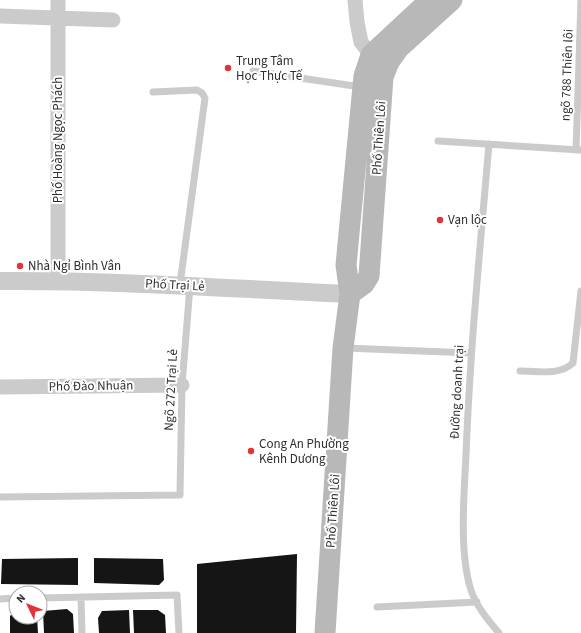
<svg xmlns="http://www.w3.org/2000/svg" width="581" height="633" font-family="'Source Sans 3',sans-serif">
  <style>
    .building { fill: #151515 }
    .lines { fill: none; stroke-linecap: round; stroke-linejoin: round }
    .service { stroke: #cbcbcb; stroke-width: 7 }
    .minor { stroke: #cbcbcb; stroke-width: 15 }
    .tertiary { stroke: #cbcbcb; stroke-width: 18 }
    .secondary { stroke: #b8b8b8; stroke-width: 21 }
    .poi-dot { fill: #e2333d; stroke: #fff; stroke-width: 1.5 }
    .labels { text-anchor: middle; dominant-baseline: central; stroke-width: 4; stroke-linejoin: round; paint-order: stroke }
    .poi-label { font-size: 13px; fill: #2e2e2e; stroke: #fff; text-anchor: start }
    .street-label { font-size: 13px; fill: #2e2e2e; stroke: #fff }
  </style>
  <rect width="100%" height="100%" fill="#fff"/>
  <path class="building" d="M297 554 296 633H197V564Z
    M78 558V585L1 584 2 559Z
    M94 558 163 559 164 580 159 585 94 583Z
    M67 609 73 614 74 633H44L43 611Z
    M16 610V617H37L38 633H10V616Z
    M129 610 130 633H99L98 618 102 611Z
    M133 610H158L165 615 166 633H134Z"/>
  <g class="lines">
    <path class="service" d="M253 71 361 87
      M153 92 197 90 202 93 205 98 180 284
      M438 141 580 150
      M489 144C480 248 470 351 466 455 464 494 459 554 471 590 476 606 488 620 499 633
      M576 150 581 0
      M345 348 471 353
      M520 371C538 371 559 376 573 363L581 291
      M0 497 180 495 182 385 190 286
      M81 597 82 633
      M40 598 177 595 179 633
      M0 599 16 598
      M377 607 477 602"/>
    <path class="minor" d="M355 0 357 22 361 42 371 55
      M0 16 113 20
      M58 280V0
      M0 387 182 385"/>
    <path class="tertiary" d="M0 281C117 280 234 289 350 294"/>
    <path class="secondary" d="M350 294 364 284 369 276 383 77 389 62 399 48 452 0
      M325 633 343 348 350 294 346 265 364 76 371 55 430 0"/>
  </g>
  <g class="poi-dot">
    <circle cx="228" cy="68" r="4"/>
    <circle cx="440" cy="220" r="4"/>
    <circle cx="20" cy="266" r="4"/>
    <circle cx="251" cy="451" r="4"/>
  </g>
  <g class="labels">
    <g class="poi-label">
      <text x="236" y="61">Trung Tâm<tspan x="236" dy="15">Học Thực Tế</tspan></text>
      <text x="448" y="220">Vạn lộc</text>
      <text x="28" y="266">Nhà Ngỉ Bình Vân</text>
      <text x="259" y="444">Cong An Phường<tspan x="259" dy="15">Kênh Dương</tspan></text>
    </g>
    <g class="street-label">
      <text transform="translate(567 75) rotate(-88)">ngõ 788 Thiên lôi</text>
      <text transform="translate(379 138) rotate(-86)">Phố Thiên Lôi</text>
      <text transform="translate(58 140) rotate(-90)">Phố Hoàng Ngọc Phách</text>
      <text transform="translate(175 285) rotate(3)">Phố Trại Lẻ</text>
      <text transform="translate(91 386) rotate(-1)">Phố Đào Nhuận</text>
      <text transform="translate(171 390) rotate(-87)">Ngõ 272 Trại Lẻ</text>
      <text transform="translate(457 392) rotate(-87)">Đường doanh trại</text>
      <text transform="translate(333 511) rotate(-86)">Phố Thiên Lôi</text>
    </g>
  </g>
  <g transform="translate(28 605) rotate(313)"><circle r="19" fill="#ffffff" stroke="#ababab"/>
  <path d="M0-3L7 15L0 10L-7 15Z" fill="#e2333d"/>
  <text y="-6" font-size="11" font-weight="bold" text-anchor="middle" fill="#2e2e2e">N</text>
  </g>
</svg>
